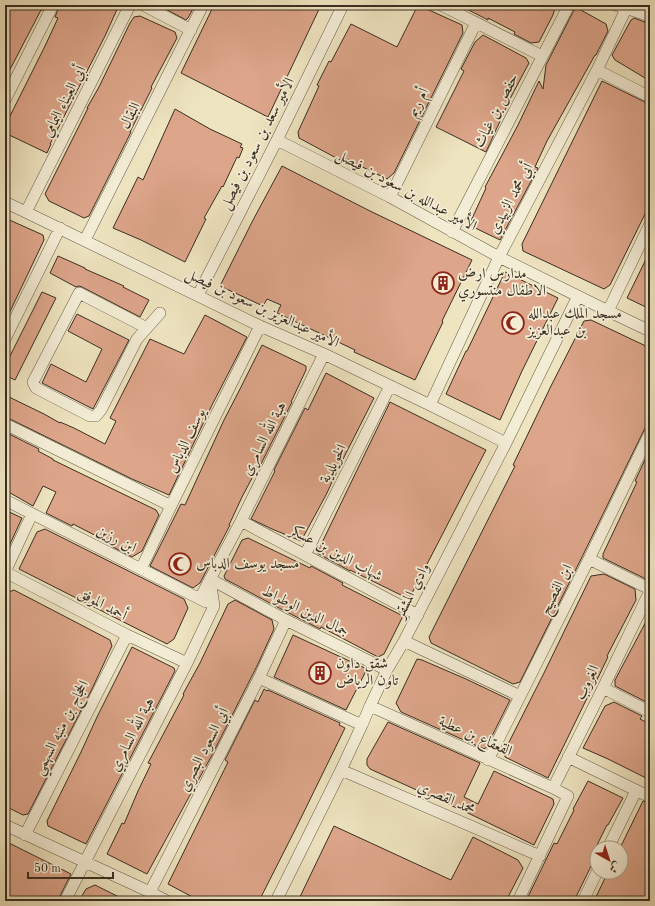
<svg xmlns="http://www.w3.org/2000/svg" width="655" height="906" font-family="'Old Standard TT',Amiri,serif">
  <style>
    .building { fill: #dda58a; stroke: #3a2e21 }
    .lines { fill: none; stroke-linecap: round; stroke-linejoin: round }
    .minor-casing { stroke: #675c49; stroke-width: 12 }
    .minor { stroke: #f4edd6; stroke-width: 11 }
    .labels { text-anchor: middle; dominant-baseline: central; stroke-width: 3.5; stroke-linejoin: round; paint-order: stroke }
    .street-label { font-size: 15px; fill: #3a2e21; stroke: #f4edd6 }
    .poi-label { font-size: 15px; fill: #3a2e21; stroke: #f4edd6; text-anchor: start }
  </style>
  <rect width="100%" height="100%" fill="#eee4c0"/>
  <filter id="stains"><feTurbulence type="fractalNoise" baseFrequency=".005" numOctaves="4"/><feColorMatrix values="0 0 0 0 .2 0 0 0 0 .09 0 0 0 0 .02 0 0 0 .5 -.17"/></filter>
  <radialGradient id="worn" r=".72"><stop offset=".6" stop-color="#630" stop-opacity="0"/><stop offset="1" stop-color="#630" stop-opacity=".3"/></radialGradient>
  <path class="building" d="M5 5H45L43 10H41L5 79Z
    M60 5H119L105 36 50 144H51L47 153 5 133V126L45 46 58 18 55 17Z
    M158 5H195L188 18 186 20Z
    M214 5H321L268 117 181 73Z
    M418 5 462 25 463 33 394 173 387 179 342 157 340 160 299 138 298 132 319 86 317 85 329 61 331 62 351 24 397 47Z
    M459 5H556L553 15 539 42 531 43 514 34 515 32 488 18V20Z
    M579 9 606 24 608 31 596 55H595L547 141 535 167 538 168 500 240 469 225 486 188 485 187 518 125 539 81 543 89 546 65 574 10Z
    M140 16 175 32 177 38 151 87 152 88 130 132H131L89 216 84 218 49 201 45 194 88 108H87L99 87 130 23 134 17Z
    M634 18 650 24V81L615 60 612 55 631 20Z
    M483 35 526 58 529 63 511 97 486 152 436 127 464 71 461 69 475 42Z
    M602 81 647 103 650 104V204L610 285 604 289 523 251 522 244Z
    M175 109 210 129 242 144 240 147 243 148 239 158 237 157 223 187 222 186 204 218 206 219 185 262 141 240 113 228 138 177 143 180Z
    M282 166 370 211 472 260 442 321 443 322 415 380 354 352 355 350 277 313 281 305 267 299 263 306 220 286 252 222Z
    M5 218 43 235 44 240 5 322Z
    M650 251V309L627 298Z
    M58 256 85 268V269L124 286 123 287 149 300 140 317 82 287 79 286 76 287 50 273Z
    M505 272 558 298 522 371 500 420 446 394 466 351H467Z
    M42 292 56 298 15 380 5 375V366Z
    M77 314 129 340 93 409 42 383 51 364 86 382 102 349 68 331Z
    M205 315 247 337 212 405 169 495 132 479 8 418 5 417V395L44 414 60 423V422L74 428 105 444 116 421 110 418 150 339 184 354Z
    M591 320 650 348V426L646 427 644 430 582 557 520 682 513 684 431 643 429 637 515 466 513 465 551 386 584 321Z
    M262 345 306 366V370L291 402H292L261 464 260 463 242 497 229 525H230L200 583 193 588 150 566 181 504 185 505 224 420 240 389Z
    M326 373 374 398 340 465 326 495 301 541 272 529 251 519 275 471 274 470 305 408 308 410Z
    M390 402 486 450 409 599 350 570V571L317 553Z
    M5 432 39 449 38 451 53 459V460L156 510 159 515 142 551 132 557 109 545 110 543 73 524 72 526 46 513 56 492 43 486 33 506 5 490Z
    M650 449V571L646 579 603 558V554L637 482 635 481Z
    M5 510 22 518 5 555Z
    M45 529 184 599 188 608 174 639 167 644 19 569 37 532Z
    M248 538 310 568 311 566 343 583 342 585 403 616 384 654 378 657 321 627 320 629 281 609 225 579 224 576 242 540Z
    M604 574 635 589 636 600 607 656 608 657 593 688H592L548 778 505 757 504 752 544 673 591 576Z
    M14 590 110 640 112 646 92 689 28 814 23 815 5 806V596L6 593Z
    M235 600 272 620 274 629 257 666 212 755 147 874 107 854 122 823 124 824 138 791 151 764 148 763 184 695 183 694 200 663 228 604Z
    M650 614V699L648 703 615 686V680Z
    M293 635 367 669 346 710 274 677Z
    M132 647 174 668 175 671 86 844 48 826 47 821 81 752 97 717Z
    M417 659 422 660 466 679 510 700 486 748H485L484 749 401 712 396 703Z
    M264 689 267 691 268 690 340 723 339 725 345 728 297 826 259 901H200L168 884 228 762 225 760 255 700 258 702Z
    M614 702 642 716 640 719 650 724V780L608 759 583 748 605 706Z
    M388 722 480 763 464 797 478 804 494 771 553 799 554 804 534 845 470 814 370 769 367 765V759Z
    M588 781 623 798 608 825H607L590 859 594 860 574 901H526L554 843 557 844 574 810 573 809Z
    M643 801 650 804V901H594L608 872H621V846Z
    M334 826 451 880 473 837 518 860 523 868 506 901H298Z
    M5 841 71 874 59 898 58 901H5Z
    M95 885 127 901H79L86 889Z"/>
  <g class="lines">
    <g class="minor-casing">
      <path id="minor" d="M143 5 191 30
        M441 5 542 56
        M615 5 644 14 650 17
        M597 70 650 97
        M5 100 53 5
        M277 140 390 197 499 257 608 311 650 331
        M390 197 476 23
        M5 202 260 326 324 354 430 405 506 443
        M26 212 130 5
        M452 232 569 5
        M85 240 203 5
        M198 295 277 140 343 5
        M608 311 650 224
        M147 328 79 293 33 382 36 388 90 416H96L101 410 137 339 160 313
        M5 339 60 228
        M430 405 499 257 597 70 626 9
        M5 424 70 456 171 506
        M5 500 206 602
        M241 521 418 615
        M305 555 390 386
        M589 559 650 589
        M141 569 171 506 260 326
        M5 572 127 635 187 663
        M5 572 32 514
        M210 579 286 620 387 670
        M200 598 241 521 324 354
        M404 641 520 696
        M259 678 362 725
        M603 688 650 712
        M370 706 553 788 568 796 518 901
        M568 757 650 797
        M488 760 589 559 650 433
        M341 770 540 856
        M553 788 603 688 650 591
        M5 825 150 892 167 901
        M25 835 127 635
        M608 848 636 791
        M150 892 259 678 286 620
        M65 901 187 663 214 606 210 579
        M276 901 341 770 362 725 370 706 387 670 404 641 506 443 578 296
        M583 901 597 872"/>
    </g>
    <use href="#minor" class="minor"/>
  </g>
  <defs>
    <g id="building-ring" transform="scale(1.15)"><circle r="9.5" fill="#f4edd6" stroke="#8f2418" stroke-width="1.5"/><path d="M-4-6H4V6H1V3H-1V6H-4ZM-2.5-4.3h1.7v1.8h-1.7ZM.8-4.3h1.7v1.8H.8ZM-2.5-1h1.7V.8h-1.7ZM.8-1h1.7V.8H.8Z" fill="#8f2418"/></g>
    <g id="mosque-ring" transform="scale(1.15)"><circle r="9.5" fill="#f4edd6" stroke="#8f2418" stroke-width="1.5"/><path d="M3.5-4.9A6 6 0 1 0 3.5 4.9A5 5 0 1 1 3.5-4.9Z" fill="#8f2418"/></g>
  </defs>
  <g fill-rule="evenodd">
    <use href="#building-ring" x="443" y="283"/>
    <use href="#mosque-ring" x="513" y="323"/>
    <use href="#mosque-ring" x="180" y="564"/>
    <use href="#building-ring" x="320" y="673"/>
  </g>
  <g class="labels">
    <g class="street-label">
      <text transform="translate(65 102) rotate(-63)">أبي العيناء اليمامي</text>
      <text transform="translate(419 103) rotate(-64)">أم ريم</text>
      <text transform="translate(497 111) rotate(-63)">حفص بن غياث</text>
      <text transform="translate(131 116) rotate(-63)">البقال</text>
      <text transform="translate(258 144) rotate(-63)">الأمير سعد بن سعود بن فيصل</text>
      <text transform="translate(406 191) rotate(28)">الأمير عبدالله بن سعود بن فيصل</text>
      <text transform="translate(512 199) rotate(-62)">أبي محمد الزبيدي</text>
      <text transform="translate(262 309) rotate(25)">الأمير عبدالعزيز بن سعود بن فيصل</text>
      <text transform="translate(265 439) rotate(-63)">هبة الله السامري</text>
      <text transform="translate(187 441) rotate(-64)">يوسف الدباس</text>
      <text transform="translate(334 464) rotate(-63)">الخويلدية</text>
      <text transform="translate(116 540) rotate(27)">ابن رزين</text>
      <text transform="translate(336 554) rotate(28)">شهاب الدين بن عسكر</text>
      <text transform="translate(557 590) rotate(-63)">ابن الفصيح</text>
      <text transform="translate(413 591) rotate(-63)">وادي المشقر</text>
      <text transform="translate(102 605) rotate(28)">أحمد الموفق</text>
      <text transform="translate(305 612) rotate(27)">جمال الدين الوطواط</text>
      <text transform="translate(588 683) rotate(-64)">الغروب</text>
      <text transform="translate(62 728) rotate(-63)">الحجاج بن منبه السهمي</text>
      <text transform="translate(133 735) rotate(-63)">هبة الله السامري</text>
      <text transform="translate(475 737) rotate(24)">القعقاع بن عطية</text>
      <text transform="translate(205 750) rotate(-63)">أبي السعود البصري</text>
      <text transform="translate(446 799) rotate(24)">محمد القصري</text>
    </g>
    <g class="poi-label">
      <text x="458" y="274">مدارس ارض<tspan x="458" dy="17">الاطفال منتسوري</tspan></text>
      <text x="528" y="314">مسجد الملك عبدالله<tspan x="528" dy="17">بن عبدالعزيز</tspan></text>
      <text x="196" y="564">مسجد يوسف الدباس</text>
      <text x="336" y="664">شقق داون<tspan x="336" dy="17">تاون الرياض</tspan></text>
    </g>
  </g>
  <rect width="655" height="906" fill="none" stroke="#eee4c0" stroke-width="20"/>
  <rect x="6" y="6" width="643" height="894" fill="none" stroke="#3a2e21" stroke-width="2"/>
  <rect x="10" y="10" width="635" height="886" fill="none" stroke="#3a2e21"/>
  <g transform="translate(609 860) rotate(141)"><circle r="19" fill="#f4edd6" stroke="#aaa18e"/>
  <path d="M0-3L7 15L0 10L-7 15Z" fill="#8f2418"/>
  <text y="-6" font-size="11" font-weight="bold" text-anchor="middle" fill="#3a2e21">ش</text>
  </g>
  <path d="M28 872v6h85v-6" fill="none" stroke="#3a2e21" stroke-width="2"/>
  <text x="34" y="872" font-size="12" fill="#3a2e21" stroke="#f4edd6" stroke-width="3" paint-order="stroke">50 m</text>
  <rect width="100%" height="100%" filter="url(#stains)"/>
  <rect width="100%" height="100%" fill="url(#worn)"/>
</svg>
